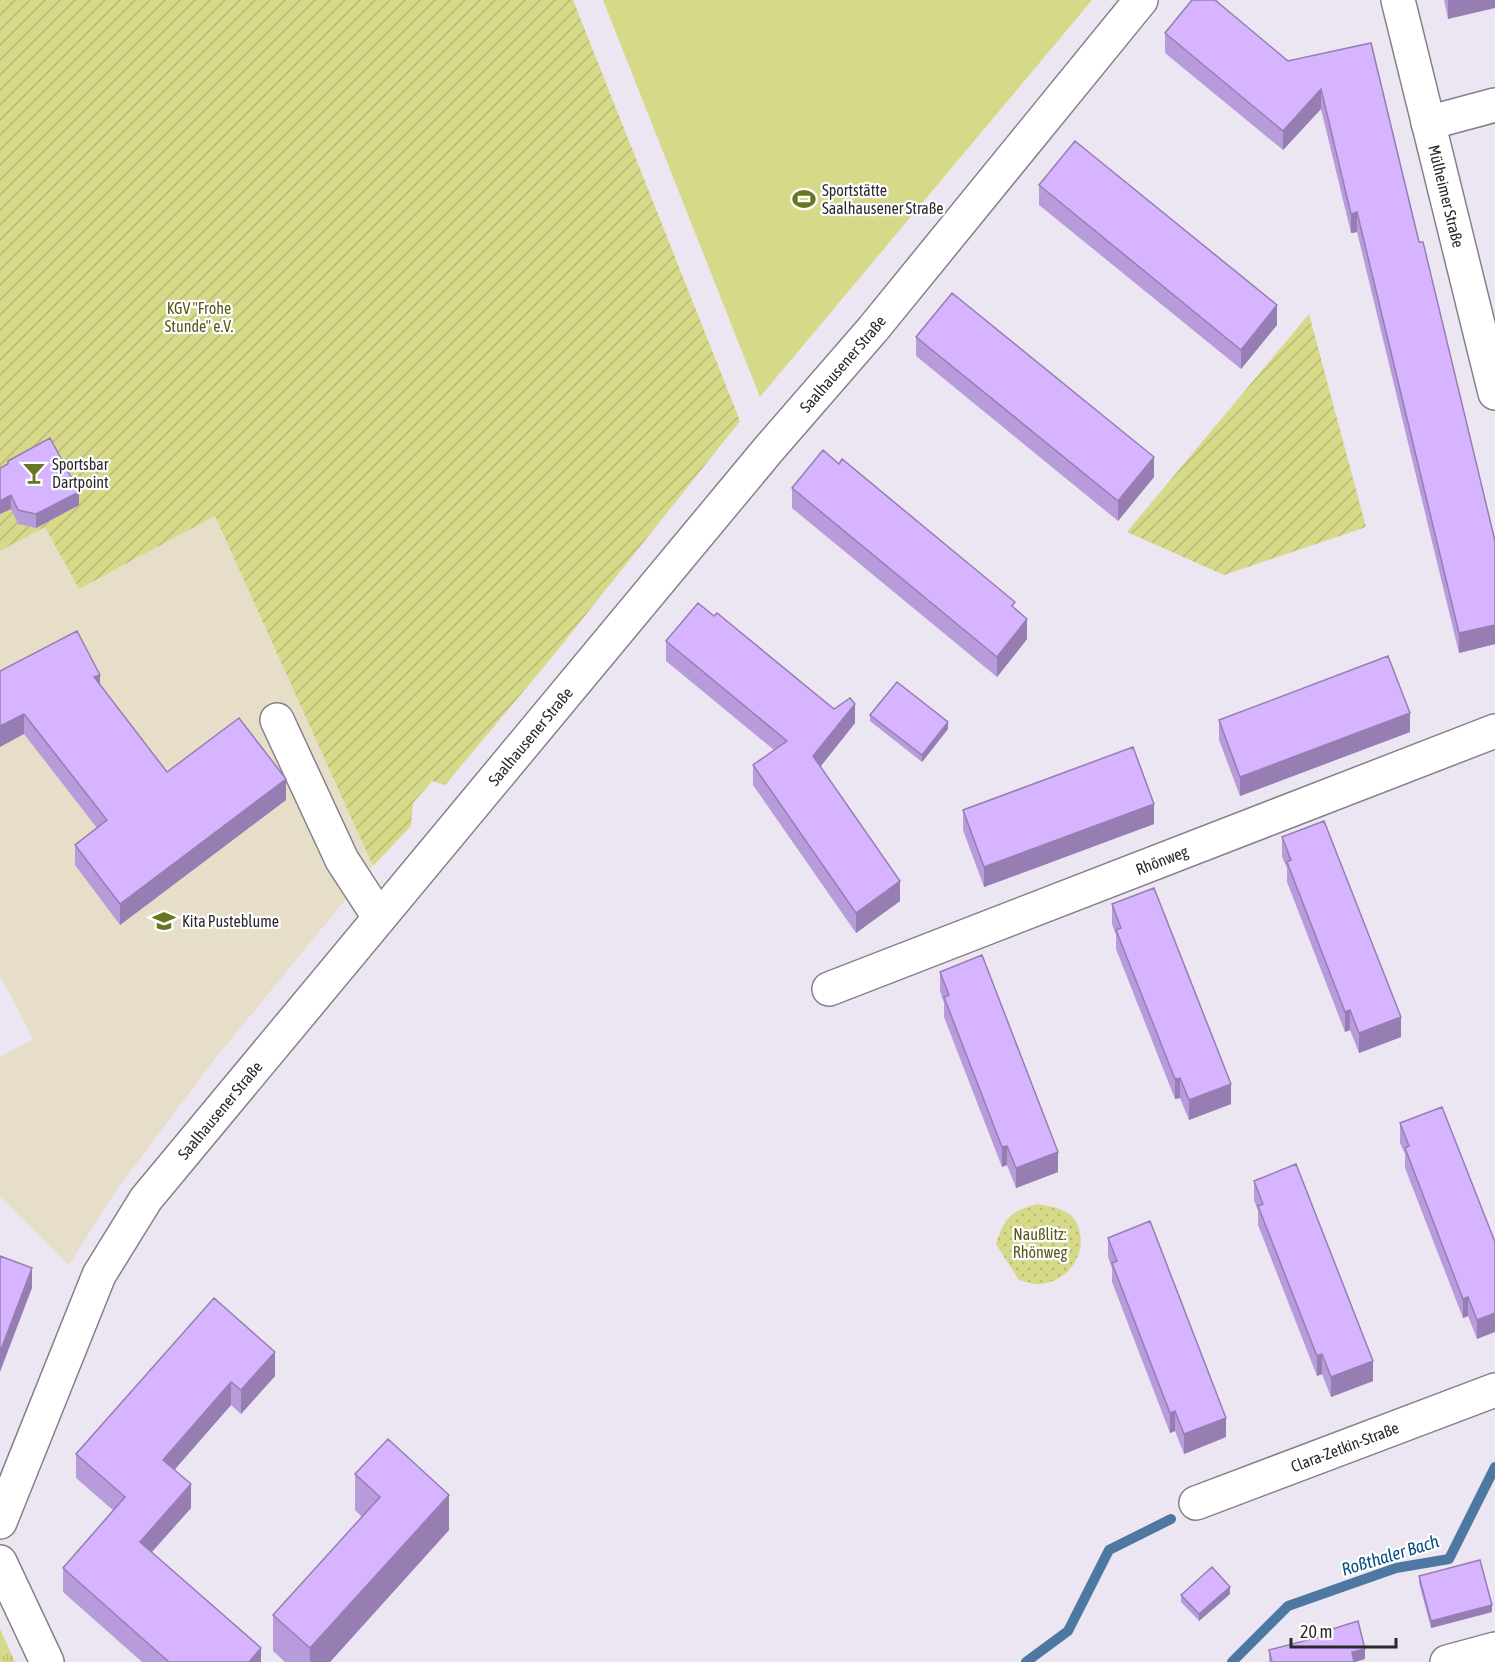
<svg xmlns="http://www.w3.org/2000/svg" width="1495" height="1662" font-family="'Asap Condensed',sans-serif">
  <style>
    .education { fill: #e7dec9 }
    .grass { fill: url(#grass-tufts) }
    .park { fill: url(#park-dots) }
    .garden { fill: url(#garden-furrows) }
    .pitch { fill: #d6d988 }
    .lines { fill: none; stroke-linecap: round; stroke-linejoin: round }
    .stream { stroke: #4e77a2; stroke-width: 10 }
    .minor-casing { stroke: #85808b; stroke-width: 36 }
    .minor { stroke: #fff; stroke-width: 33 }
    .wall { fill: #b89bdb }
    .shaded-wall { fill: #967eb2 }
    .building { fill: #d6b4ff; stroke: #967eb2; stroke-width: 1.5 }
    .labels { text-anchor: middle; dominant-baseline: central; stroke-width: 4.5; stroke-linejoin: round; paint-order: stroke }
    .poi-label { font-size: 16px; fill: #2b292e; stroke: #fff; text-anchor: start }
    .street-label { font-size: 16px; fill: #2b292e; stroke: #fff }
    .park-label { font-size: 16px; fill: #575819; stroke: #fff }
    .water-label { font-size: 18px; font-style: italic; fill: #074d84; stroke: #fff }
  </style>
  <defs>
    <pattern id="grass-tufts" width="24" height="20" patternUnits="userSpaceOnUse" patternTransform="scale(1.5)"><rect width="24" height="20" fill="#d6d988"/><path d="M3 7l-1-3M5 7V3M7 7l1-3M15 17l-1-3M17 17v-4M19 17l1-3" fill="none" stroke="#b8ba76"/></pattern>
    <pattern id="park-dots" width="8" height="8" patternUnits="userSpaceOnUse" patternTransform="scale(1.5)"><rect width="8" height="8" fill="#d6d988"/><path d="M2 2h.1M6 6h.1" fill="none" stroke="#b8ba76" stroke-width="1.8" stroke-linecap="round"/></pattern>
    <pattern id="garden-furrows" width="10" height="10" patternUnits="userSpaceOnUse" patternTransform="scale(1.5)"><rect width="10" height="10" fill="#d6d988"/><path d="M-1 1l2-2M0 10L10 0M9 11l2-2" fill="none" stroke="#b8ba76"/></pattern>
  </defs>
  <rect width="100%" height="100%" fill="#ebe6f2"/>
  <path class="education" d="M215 516 373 866 210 1065 117 1189 69 1265 0 1197V1057L33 1039 0 975V551L45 527 79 589Z"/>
  <path class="grass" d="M0 1629 15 1662H0Z"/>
  <path class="park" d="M1037 1204C1049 1206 1067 1208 1075 1220 1091 1247 1072 1280 1042 1284 1035 1285 1026 1282 1019 1280L996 1244C1004 1218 1011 1211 1037 1204Z"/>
  <path class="garden" d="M0 0H573L740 421 553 656 445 785 432 781 413 803 411 826 373 866 215 516 79 589 45 527 0 551Z
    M1309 314 1366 527 1224 575 1127 532Z"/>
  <path class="pitch" d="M603 0H1092L760 397Z"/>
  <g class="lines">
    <path class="stream" d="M1026 1662 1068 1631 1109 1550 1171 1519
      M1232 1662 1288 1606 1396 1568 1449 1559 1495 1467"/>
    <g class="minor-casing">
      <g id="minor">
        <path id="s1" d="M1398 0 1495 393"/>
        <path d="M1428 123 1495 105"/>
        <path d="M277 720 342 860 379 917"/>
        <path id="s2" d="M829 989 1495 731"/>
        <path id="s3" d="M1196 1503 1495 1390"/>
        <path id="s4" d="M0 1522 99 1275 146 1199 768 450 873 329 1141 0"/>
        <path d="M0 1562 47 1662"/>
        <path d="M1447 1662 1495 1649"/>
      </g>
    </g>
    <use href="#minor" class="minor"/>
  </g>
  <path class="wall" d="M1444 0H1495L1448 19Z
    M1165 33 1288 61 1371 43 1419 242 1495 541V644L1459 653 1357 232 1351 233 1321 109 1283 150 1165 53Z
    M1039 185 1277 325 1241 369 1039 205Z
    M916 337 1154 477 1118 521 916 356Z
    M0 468 79 505 36 528 18 524 11 509 0 514Z
    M792 488 1015 608 1027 639 997 677 792 508Z
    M666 641 834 709 855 723 820 767 900 901 856 933 753 785V765L774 750 666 661Z
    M0 671 100 684 167 772 286 800 120 925 75 865V845L97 828 24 734Z
    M870 715 948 729 922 762 870 721Z
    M1219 720 1410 732 1240 796 1219 740Z
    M963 810 1154 824 984 887 963 830Z
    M1282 837 1401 1037 1359 1053 1350 1030 1345 1032 1287 882V868L1282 857Z
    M1112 904 1231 1104 1189 1120 1180 1098 1175 1099 1116 949V935L1112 924Z
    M940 972 1058 1172 1016 1188 1007 1165 1002 1167 944 1017V1003L940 991Z
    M1400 1123 1495 1242 1477 1339 1468 1316 1463 1318 1405 1168V1154L1400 1143Z
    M1254 1181 1373 1381 1331 1397 1322 1374 1317 1376 1258 1225V1211L1254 1200Z
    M1108 1238 1226 1437 1184 1454 1175 1431 1170 1433 1112 1282V1268L1108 1257Z
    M214 1298 275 1376 241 1414 231 1405 174 1470 191 1508 152 1552 261 1662H142L63 1592V1568L114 1511 76 1478V1454Z
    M355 1474 449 1530 330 1662H285L273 1651V1615L362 1517 355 1510Z
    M1419 1576 1492 1612 1431 1628 1419 1583Z
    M1230 1594 1199 1621 1181 1602V1595Z
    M1326 1631 1365 1659 1355 1662H1269V1650L1326 1636Z"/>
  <path class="shaded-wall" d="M1448 0H1495V8L1448 19Z
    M1321 89V109L1283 150V131Z
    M1357 212V232L1351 233V214Z
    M1277 305V325L1241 369V350Z
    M1154 457V477L1118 521V501Z
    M79 492V505L36 528V514Z
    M11 495V509L0 514V501Z
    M1027 619V639L997 677V657Z
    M1495 625V644L1459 653V633Z
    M100 675V695L94 677Z
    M855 704V723L813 776V756Z
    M1410 713V732L1240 796V777Z
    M24 714V734L0 747V726Z
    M948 722V729L922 762V755Z
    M286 779V800L120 925V904Z
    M1154 804V824L984 887V867Z
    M900 881V901L856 933V913Z
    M1350 1010V1030L1345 1032V1012Z
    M1401 1017V1037L1359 1053V1033Z
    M1180 1078V1098L1175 1099V1079Z
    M1231 1084V1104L1189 1120V1100Z
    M1007 1146V1165L1002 1167V1147Z
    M1058 1152V1172L1016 1188V1168Z
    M32 1268V1288L0 1372V1352Z
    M1468 1297V1316L1463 1318V1299Z
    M1495 1313V1332L1477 1339V1320Z
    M275 1352V1376L241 1414V1390Z
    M1322 1354V1374L1317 1376V1356Z
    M1373 1361V1381L1331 1397V1377Z
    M231 1382V1405L163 1483V1460Z
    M1175 1411V1431L1170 1433V1413Z
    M1226 1418V1437L1184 1454V1434Z
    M191 1484V1508L140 1565V1542Z
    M449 1495V1530L330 1662H310V1648Z
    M1230 1587V1594L1199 1621V1614Z
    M1492 1605V1612L1431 1628V1621Z
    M261 1648V1662H249Z
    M1365 1649V1659L1355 1662 1352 1652Z"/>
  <path class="building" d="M1192 0H1215L1288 61 1371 43 1419 242H1423L1495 541V625L1459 633 1357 212 1351 214 1321 89 1283 131 1165 33Z
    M1075 141 1277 305 1241 350 1039 185Z
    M952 293 1154 457 1118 501 916 337Z
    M50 438 79 492 36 514 18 510 11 495 0 501V468L8 464V461Z
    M823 450 839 464 842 459 1015 602 1012 606 1027 619 997 657 792 488Z
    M698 603 714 616 717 613 834 709 850 698 855 704 813 756 900 881 856 913 753 765 787 741 666 641Z
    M77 631 100 675 94 677 167 772 239 718 286 779 120 904 75 845 107 820 24 714 0 726V671Z
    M1388 656 1410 713 1240 777 1219 720Z
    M897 682 948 722 922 755 870 715Z
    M1133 747 1154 804 984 867 963 810Z
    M1324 821 1401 1017 1359 1033 1350 1010 1345 1012 1287 862 1291 860 1282 837Z
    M1154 888 1231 1084 1189 1100 1180 1078 1175 1079 1116 930 1121 928 1112 904Z
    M982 955 1058 1152 1016 1168 1007 1146 1002 1147 944 997 949 995 940 972Z
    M1442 1107 1495 1242V1313L1477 1320 1468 1297 1463 1299 1405 1148 1409 1146 1400 1123Z
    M1296 1164 1373 1361 1331 1377 1322 1354 1317 1356 1258 1206 1263 1204 1254 1181Z
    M1150 1221 1226 1418 1184 1434 1175 1411 1170 1413 1112 1263 1117 1261 1108 1238Z
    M0 1256 32 1268 0 1352Z
    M214 1298 275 1352 241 1390 231 1382 163 1460 191 1484 140 1542 261 1648 249 1662H169L63 1568 125 1497 76 1454Z
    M388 1439 449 1495 310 1648 273 1615 380 1497 355 1474Z
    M1480 1560 1492 1605 1431 1621 1419 1576Z
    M1212 1567 1230 1587 1199 1614 1181 1595Z
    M1358 1621 1365 1649 1352 1652 1354 1662H1272L1269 1650 1327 1635 1326 1631Z"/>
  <defs>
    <g id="stadium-bare" transform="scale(1.8)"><path d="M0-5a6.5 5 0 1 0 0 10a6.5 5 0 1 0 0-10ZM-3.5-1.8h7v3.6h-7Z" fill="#687622" stroke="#fff" stroke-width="2.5" paint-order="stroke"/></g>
    <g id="bar-bare" transform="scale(1.8)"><path d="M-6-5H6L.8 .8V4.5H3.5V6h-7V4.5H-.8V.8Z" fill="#687622" stroke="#fff" stroke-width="2.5" paint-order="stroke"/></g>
    <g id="school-bare" transform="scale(1.8)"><path d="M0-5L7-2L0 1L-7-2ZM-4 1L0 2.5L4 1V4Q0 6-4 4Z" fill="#687622" stroke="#fff" stroke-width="2.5" paint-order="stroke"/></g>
  </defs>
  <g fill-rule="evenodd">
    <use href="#stadium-bare" x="804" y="199"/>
    <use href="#bar-bare" x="34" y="473"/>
    <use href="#school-bare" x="164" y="921"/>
  </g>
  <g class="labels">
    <g class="poi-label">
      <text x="822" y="190">Sportstätte<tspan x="822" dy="18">Saalhausener Straße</tspan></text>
      <text x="52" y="464">Sportsbar<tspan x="52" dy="18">Dartpoint</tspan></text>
      <text x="182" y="921">Kita Pusteblume</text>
    </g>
    <g class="street-label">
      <text stroke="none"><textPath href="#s1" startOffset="202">Mülheimer Straße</textPath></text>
      <text stroke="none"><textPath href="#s4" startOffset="1443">Saalhausener Straße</textPath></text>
      <text stroke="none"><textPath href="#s4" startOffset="957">Saalhausener Straße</textPath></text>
      <text stroke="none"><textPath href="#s2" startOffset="357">Rhönweg</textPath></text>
      <text stroke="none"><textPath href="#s4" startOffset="471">Saalhausener Straße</textPath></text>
      <text stroke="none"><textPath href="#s3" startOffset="159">Clara-Zetkin-Straße</textPath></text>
    </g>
    <g class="park-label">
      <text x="199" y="308">KGV "Frohe<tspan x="199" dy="18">Stunde" e.V.</tspan></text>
      <text x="1040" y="1234">Naußlitz:<tspan x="1040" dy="18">Rhönweg</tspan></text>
    </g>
    <g class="water-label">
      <text transform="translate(1390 1555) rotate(-17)">Roßthaler Bach</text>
    </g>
  </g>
  <path d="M1291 1638v9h105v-9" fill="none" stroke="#2b292e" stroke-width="3"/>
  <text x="1300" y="1638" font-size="18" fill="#2b292e" stroke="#ffffff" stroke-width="4.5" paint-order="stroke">20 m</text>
</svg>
